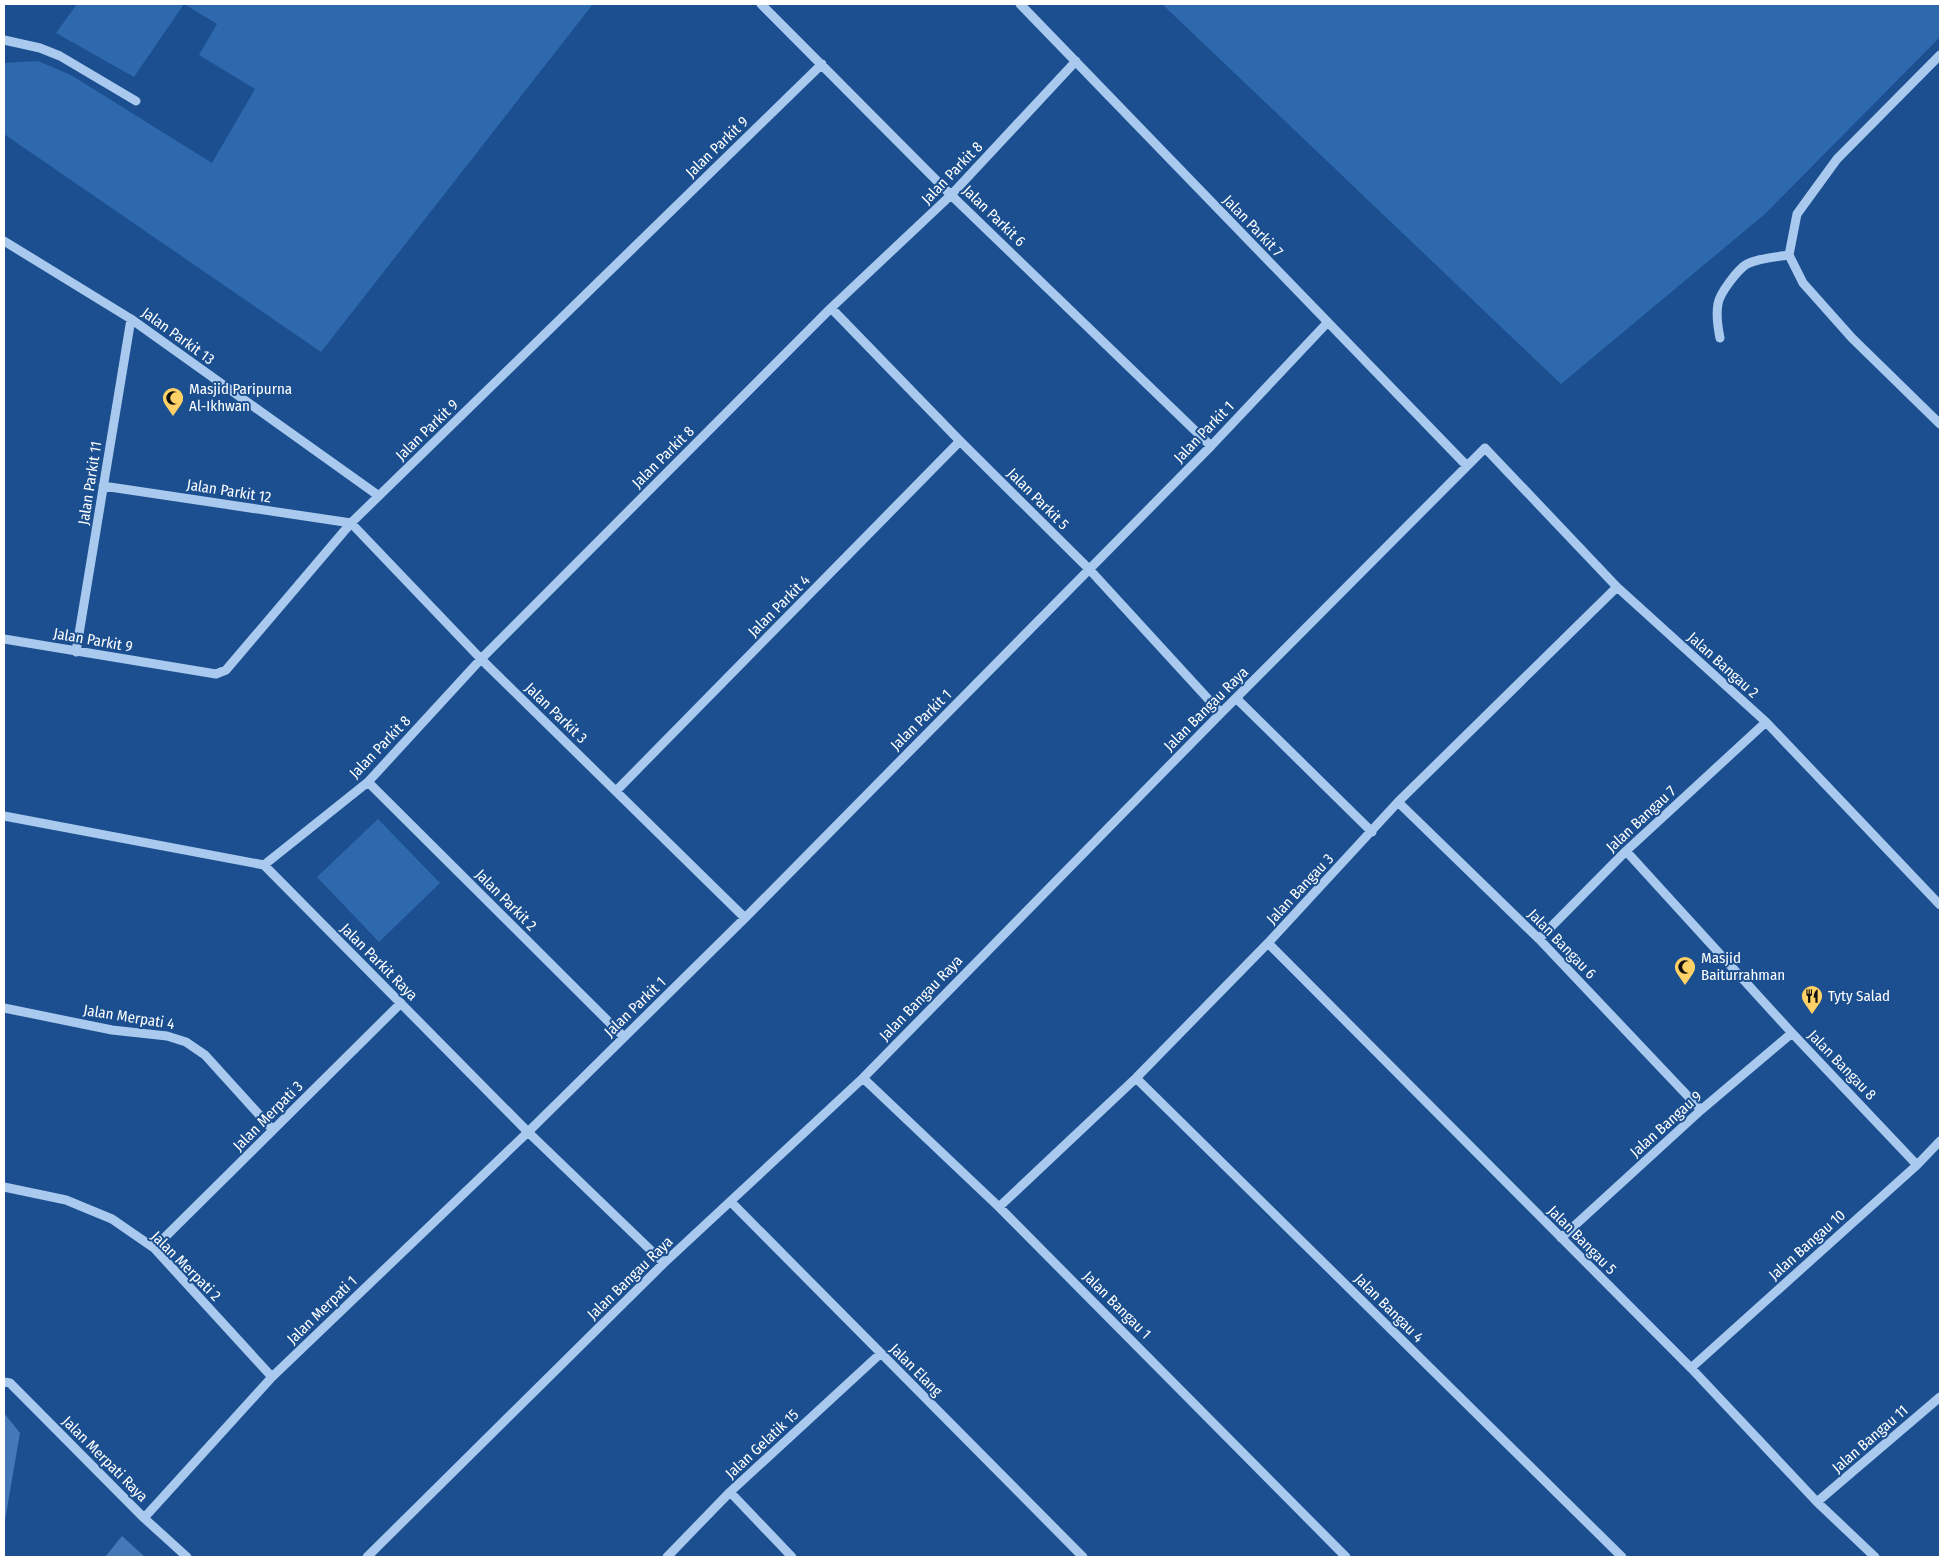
<svg xmlns="http://www.w3.org/2000/svg" width="1944" height="1561" font-family="'Fira Sans Condensed',sans-serif">
  <style>
    .green { fill: #2e69ad }
    .building { fill: #4478b7 }
    .lines { fill: none; stroke-linecap: round; stroke-linejoin: round }
    .minor { stroke: #a9c9ee; stroke-width: 9 }
    .labels { text-anchor: middle; dominant-baseline: central; stroke-width: 4; stroke-linejoin: round; paint-order: stroke }
    .street-label { font-size: 15px; fill: #fff; stroke: #1b4f8f }
    .poi-label { font-size: 15px; fill: #fff; stroke: #1b4f8f; text-anchor: start }
  </style>
  <rect width="100%" height="100%" fill="#1b4f8f"/>
  <path class="green" d="M77 4H593L321 352 4 134V63L38 61 71 75 212 163 255 89 199 55 217 24 184 4 134 77 56 33Z
    M1162 4H1940V37L1765 214 1561 384Z
    M378 819 440 883 379 942 317 877Z"/>
  <path class="building" d="M4 1413 20 1433 5 1520H4Z
    M122 1536 145 1557H105Z"/>
  <g class="lines">
    <path class="minor" d="M761 4 951 195 1211 446
      M1020 4 1467 466
      M4 40 40 48 60 56 136 101
      M1940 55 1837 159 1797 214 1789 255 1803 283 1852 338 1940 424
      M4 241 131 319 379 496
      M831 308 960 441 1089 569 1221 713
      M1720 338C1718 328 1716 314 1718 304 1719 294 1738 269 1747 264 1759 258 1775 257 1789 255
      M103 486 351 523 481 659 745 918
      M4 639 216 674 226 670 351 523 822 64
      M76 652 131 319
      M1236 698 1372 832
      M368 782 624 1037
      M616 791 960 441
      M1398 802 1539 939 1701 1110
      M4 816 264 865 528 1132 664 1263
      M1626 851 1792 1033 1917 1165
      M264 865 368 782 481 659 831 308 951 195 1076 61
      M1539 939 1626 851 1766 722
      M1268 943 1691 1368 1817 1502 1875 1557
      M4 1008 112 1030 167 1036 186 1042 205 1055 273 1130
      M863 1078 999 1207 1346 1557
      M1136 1078 1622 1557
      M4 1187 66 1200 112 1219 154 1248 272 1377
      M731 1202 1083 1557
      M999 1207 1136 1078 1268 943 1398 802 1617 587
      M1561 1238 1701 1110 1792 1033
      M154 1248 401 1003
      M1691 1368 1917 1165 1940 1141
      M4 1382 10 1383 144 1518 187 1557
      M730 1492 792 1557
      M1817 1502 1940 1397
      M144 1518 272 1377 528 1132 745 918 1211 446 1327 323
      M367 1557 664 1263 863 1078 1221 713 1485 448 1617 587 1766 722 1940 905
      M667 1557 730 1492 880 1354"/>
  </g>
  <defs>
    <g id="mosque-pin" transform="scale(1.125)"><path d="M0 17L-7.5 6A9.5 9.5 0 1 1 7.5 6Z" fill="#ffd166" stroke="#1b4f8f"/><path d="M3.5-4.9A6 6 0 1 0 3.5 4.9A5 5 0 1 1 3.5-4.9Z" fill="#111"/></g>
    <g id="restaurant-pin" transform="scale(1.125)"><path d="M0 17L-7.5 6A9.5 9.5 0 1 1 7.5 6Z" fill="#ffd166" stroke="#1b4f8f"/><path d="M-5-6h1v4h1v-4h1v4h1v-4h1v5L-1.5 .5V6h-2V.5L-5-1ZM5-6V6H3V1.5H1.5Q1.5-4 5-6Z" fill="#111"/></g>
  </defs>
  <g fill-rule="evenodd">
    <use href="#mosque-pin" x="173" y="398"/>
    <use href="#mosque-pin" x="1685" y="967"/>
    <use href="#restaurant-pin" x="1812" y="996"/>
  </g>
  <g class="labels">
    <g class="street-label">
      <text transform="translate(717 147) rotate(-44)">Jalan Parkit 9</text>
      <text transform="translate(952 173) rotate(-46)">Jalan Parkit 8</text>
      <text transform="translate(994 216) rotate(44)">Jalan Parkit 6</text>
      <text transform="translate(1253 226) rotate(46)">Jalan Parkit 7</text>
      <text transform="translate(178 336) rotate(36)">Jalan Parkit 13</text>
      <text transform="translate(427 430) rotate(-44)">Jalan Parkit 9</text>
      <text transform="translate(1204 432) rotate(-46)">Jalan Parkit 1</text>
      <text transform="translate(663 457) rotate(-45)">Jalan Parkit 8</text>
      <text transform="translate(90 483) rotate(-81)">Jalan Parkit 11</text>
      <text transform="translate(229 491) rotate(9)">Jalan Parkit 12</text>
      <text transform="translate(1038 499) rotate(45)">Jalan Parkit 5</text>
      <text transform="translate(779 606) rotate(-45)">Jalan Parkit 4</text>
      <text transform="translate(93 640) rotate(10)">Jalan Parkit 9</text>
      <text transform="translate(1723 665) rotate(42)">Jalan Bangau 2</text>
      <text transform="translate(1206 709) rotate(-45)">Jalan Bangau Raya</text>
      <text transform="translate(556 713) rotate(44)">Jalan Parkit 3</text>
      <text transform="translate(921 720) rotate(-45)">Jalan Parkit 1</text>
      <text transform="translate(380 747) rotate(-46)">Jalan Parkit 8</text>
      <text transform="translate(1641 819) rotate(-43)">Jalan Bangau 7</text>
      <text transform="translate(1300 889) rotate(-47)">Jalan Bangau 3</text>
      <text transform="translate(506 900) rotate(45)">Jalan Parkit 2</text>
      <text transform="translate(1562 944) rotate(46)">Jalan Bangau 6</text>
      <text transform="translate(379 962) rotate(45)">Jalan Parkit Raya</text>
      <text transform="translate(921 998) rotate(-46)">Jalan Bangau Raya</text>
      <text transform="translate(635 1007) rotate(-44)">Jalan Parkit 1</text>
      <text transform="translate(129 1017) rotate(9)">Jalan Merpati 4</text>
      <text transform="translate(1842 1065) rotate(46)">Jalan Bangau 8</text>
      <text transform="translate(268 1116) rotate(-45)">Jalan Merpati 3</text>
      <text transform="translate(1666 1124) rotate(-42)">Jalan Bangau 9</text>
      <text transform="translate(1582 1240) rotate(45)">Jalan Bangau 5</text>
      <text transform="translate(1807 1245) rotate(-42)">Jalan Bangau 10</text>
      <text transform="translate(186 1266) rotate(45)">Jalan Merpati 2</text>
      <text transform="translate(630 1278) rotate(-44)">Jalan Bangau Raya</text>
      <text transform="translate(1117 1305) rotate(45)">Jalan Bangau 1</text>
      <text transform="translate(1389 1308) rotate(45)">Jalan Bangau 4</text>
      <text transform="translate(322 1310) rotate(-44)">Jalan Merpati 1</text>
      <text transform="translate(916 1370) rotate(45)">Jalan Elang</text>
      <text transform="translate(1870 1439) rotate(-41)">Jalan Bangau 11</text>
      <text transform="translate(762 1444) rotate(-43)">Jalan Gelatik 15</text>
      <text transform="translate(105 1459) rotate(45)">Jalan Merpati Raya</text>
    </g>
    <g class="poi-label">
      <text x="189" y="389">Masjid Paripurna<tspan x="189" dy="17">Al-Ikhwan</tspan></text>
      <text x="1701" y="958">Masjid<tspan x="1701" dy="17">Baiturrahman</tspan></text>
      <text x="1828" y="996">Tyty Salad</text>
    </g>
  </g>
  <rect width="1944" height="1561" fill="none" stroke="#ffffff" stroke-width="10"/>
</svg>
